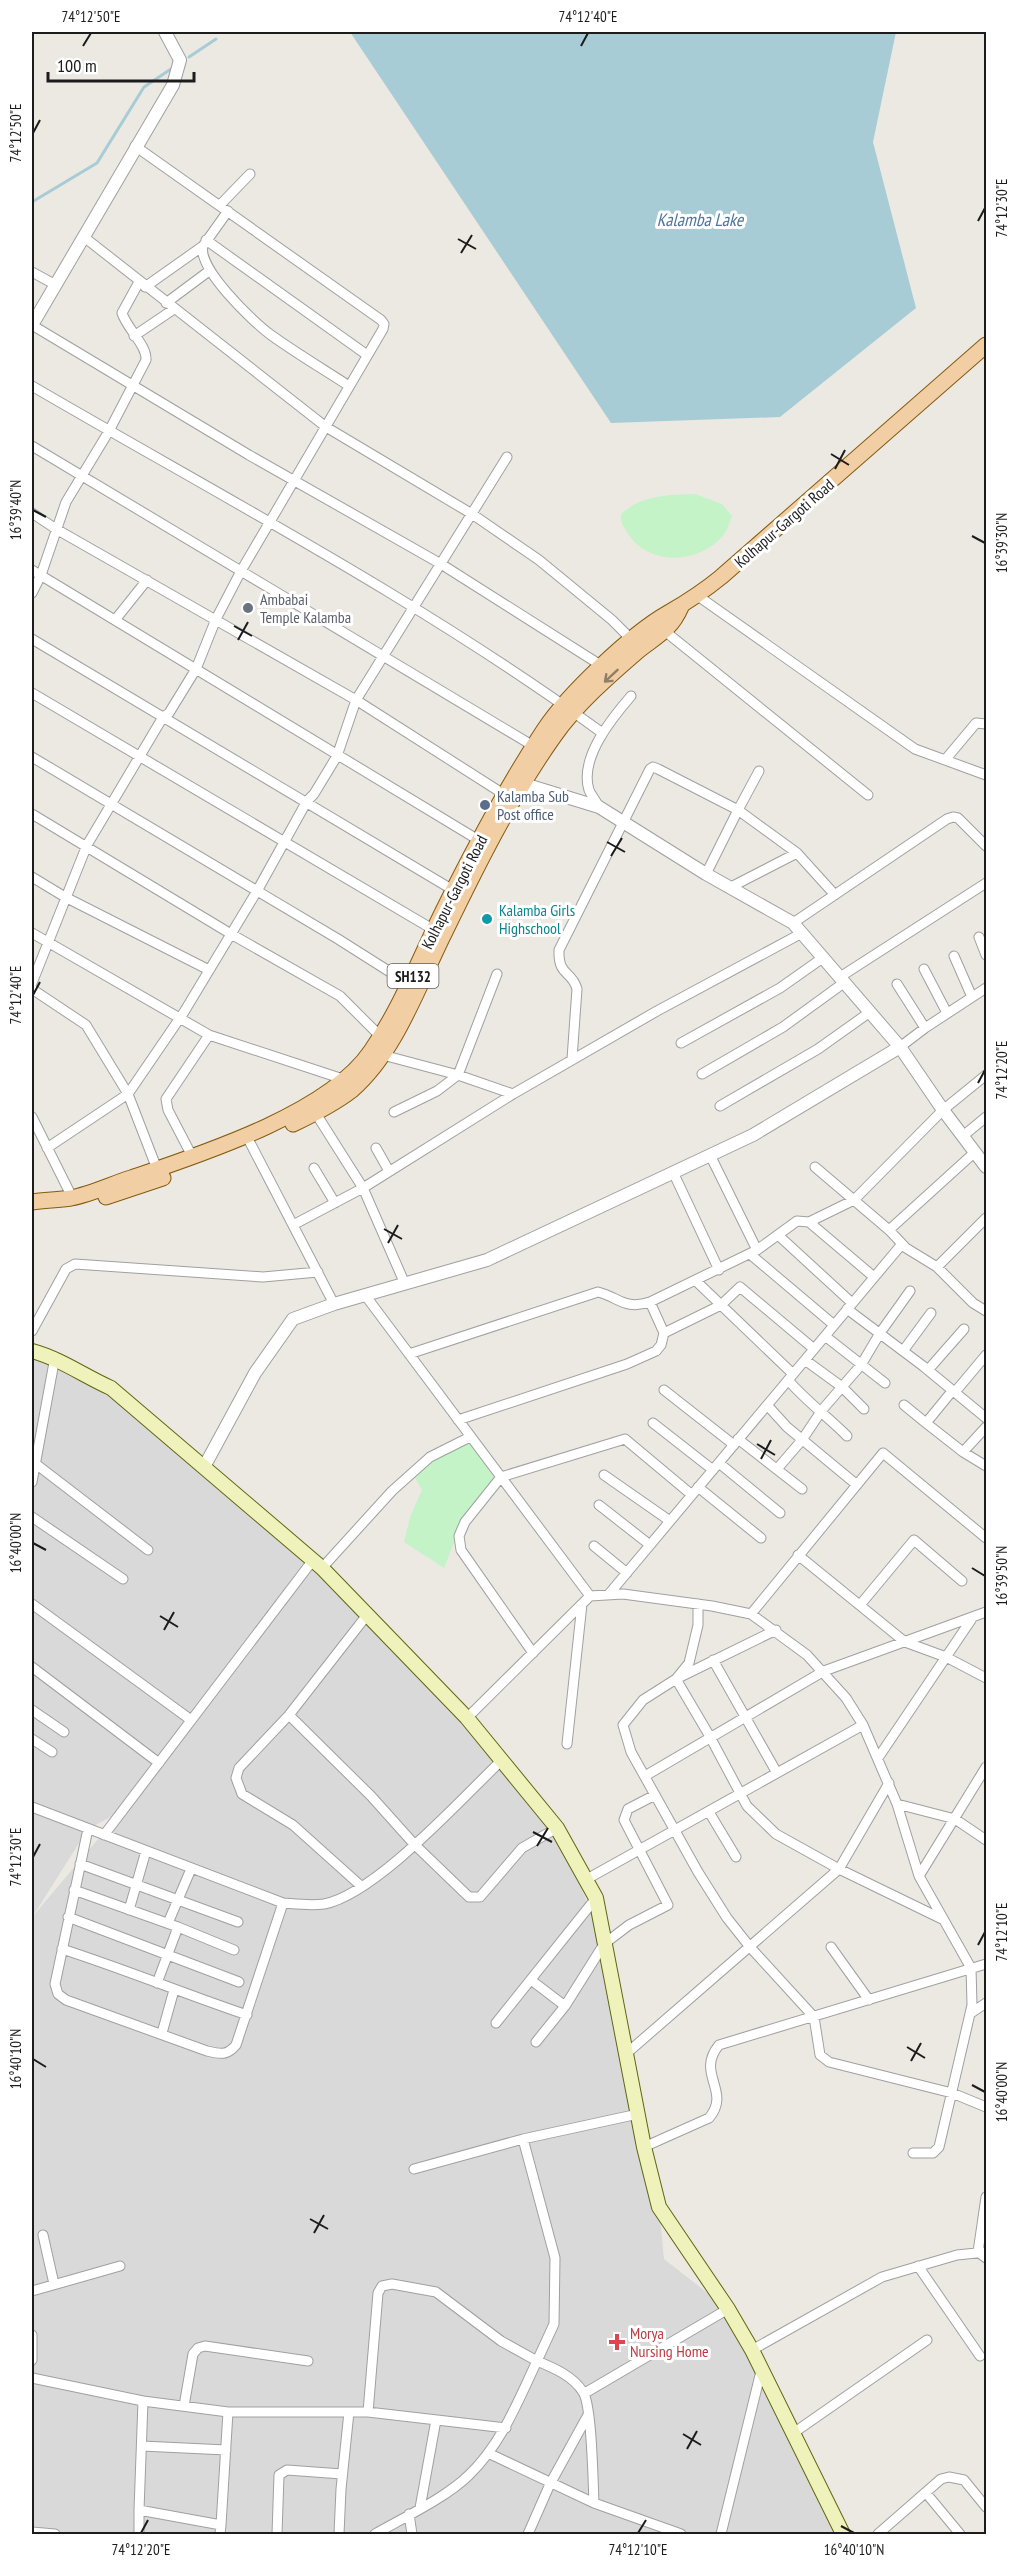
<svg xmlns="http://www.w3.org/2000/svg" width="1018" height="2566" font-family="'PT Sans Narrow',sans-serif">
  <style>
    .residential { fill: #dad9d9; fill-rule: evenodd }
    .park { fill: #c3f3c6 }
    .water { fill: #a7ccd6 }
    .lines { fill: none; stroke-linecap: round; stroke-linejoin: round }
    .stream { stroke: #a7ccd6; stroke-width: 3 }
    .minor-casing { stroke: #a0a0a0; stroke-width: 11 }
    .tertiary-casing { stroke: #a0a0a0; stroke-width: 14 }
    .secondary-casing { stroke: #5f6610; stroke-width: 16 }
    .primary-casing { stroke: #855b0f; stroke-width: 17 }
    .minor { stroke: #fff; stroke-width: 9 }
    .tertiary { stroke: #fff; stroke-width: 12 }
    .secondary { stroke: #f0f2bb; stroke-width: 14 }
    .primary { stroke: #f1cea3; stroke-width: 15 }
    .oneway { stroke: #917e66 }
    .ticks { fill: none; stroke: #1c1c1c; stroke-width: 2 }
    .worship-dot { fill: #6b7280; stroke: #fff; stroke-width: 2 }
    .service-dot { fill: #5c6f8a; stroke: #fff; stroke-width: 2 }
    .culture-dot { fill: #0f9aa8; stroke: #fff; stroke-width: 2 }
    .health-dot { fill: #e0444e; stroke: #fff; stroke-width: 2 }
    .labels { text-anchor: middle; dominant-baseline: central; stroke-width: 6; stroke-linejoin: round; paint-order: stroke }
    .shield { fill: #fff; stroke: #606060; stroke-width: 1.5 }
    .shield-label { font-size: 15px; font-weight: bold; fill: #1c1c1c }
    .street-label { font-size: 16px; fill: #1c1c1c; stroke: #fff }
    .worship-label { font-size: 16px; fill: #5b616d; stroke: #fff; text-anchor: start }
    .service-label { font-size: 16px; fill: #4e5e75; stroke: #fff; text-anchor: start }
    .culture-label { font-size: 16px; fill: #0d838f; stroke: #fff; text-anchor: start }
    .health-label { font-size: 16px; fill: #be3a42; stroke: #fff; text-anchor: start }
    .water-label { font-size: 18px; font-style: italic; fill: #50779a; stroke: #fff }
    .neatline { fill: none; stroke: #1c1c1c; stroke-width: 2 }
    .ticks-label { font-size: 15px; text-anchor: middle; fill: #1c1c1c }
  </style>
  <rect width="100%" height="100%" fill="#ece9e3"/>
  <path class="residential" d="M32 1353 84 1376 192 1457 313 1560 467 1718 557 1828 604 1944 659 2207 664 2259 728 2309 844 2534H32ZM120 1812V1813L33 1916 88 1829Z"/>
  <path class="park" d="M695 494 722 504 732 516C730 521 728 528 725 533 702 564 650 567 629 535 624 527 620 523 621 514 642 495 668 495 695 494Z
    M470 1443 495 1479 466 1512 444 1568 404 1542 410 1517 422 1490 414 1476 432 1460Z"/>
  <path class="water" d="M350 32H896L873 142 916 308 780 417 611 423Z"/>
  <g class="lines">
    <path class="stream" d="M189 57 216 39
      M32 202 97 163 144 87 171 69"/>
    <g class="minor-casing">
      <path id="minor" d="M220 205 250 174
        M228 211 203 246C197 268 253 322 271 335 296 353 323 369 349 386
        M84 237 326 427 472 514 539 560 612 620 632 640
        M206 240 367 355
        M32 272 54 284
        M145 287 203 246
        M166 303 209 271
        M32 325 249 455 441 564 602 666
        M134 336 174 309
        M32 386C224 498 421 601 601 732
        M32 446 535 747
        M32 513 56 529 356 700 505 795
        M32 570 480 841
        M32 593 41 575 66 502 109 431 146 360C147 345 127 329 122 313L139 282
        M698 596 915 749 986 775
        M115 620 147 580
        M661 628 868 795
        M32 639 453 890
        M32 693 434 930
        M32 757 338 939 409 984
        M945 760 976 723 986 724
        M599 807C596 801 591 795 589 790 579 758 612 718 631 696
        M32 814 231 934 340 996 380 1036
        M706 874 738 810 797 853 835 895
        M32 877 65 897 209 970
        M731 887 797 853
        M793 923 947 819 953 817 958 818 986 846
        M32 933 209 1035 346 1080
        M979 937 986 955
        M954 956 972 997
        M924 969 947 1013
        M840 977 986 883
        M32 983 87 845 163 717 169 713 196 669 216 619 241 571 383 329 384 324 381 320 135 146
        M897 984 925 1028
        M32 989 86 1025 128 1094 157 1169
        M681 1043 780 988 824 957
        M900 1047 925 1028 986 988
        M379 1054 458 1075 497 974
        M572 1059 577 989C572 970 558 977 559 950L650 769 653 767 658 769 738 810 759 771
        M702 1074 783 1027 845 982
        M720 1106 818 1049 870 1012
        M394 1112 437 1091 458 1075 513 1094 657 1011 802 933
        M32 1117 72 1197
        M246 1135 334 1304
        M963 1136 986 1117
        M47 1148 128 1094 184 1012 257 891 307 801 314 794 337 756 356 700 507 457
        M376 1148 389 1171
        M975 1152 889 1230 906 1248 937 1267 986 1218
        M710 1155 757 1250
        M192 1156 168 1110 166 1099 209 1035
        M815 1167 889 1230
        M314 1168 335 1203
        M673 1172 719 1270
        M809 1222 854 1200 943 1110 986 1075
        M293 1225 363 1188 313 1109
        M778 1235 852 1303
        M750 1254 834 1325
        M937 1267 973 1303 986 1311
        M696 1281 793 1374
        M405 1284 363 1188 513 1094
        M365 1295 590 1596
        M847 1309 923 1366 986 1418
        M32 1331 66 1269 75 1264 263 1277 318 1272
        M825 1336 885 1383
        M814 1349 740 1287 721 1305 664 1333 650 1302 757 1250 797 1221 809 1222 874 1277
        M903 1351 931 1313
        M409 1354 598 1292C620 1298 625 1310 650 1302
        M805 1360 842 1387 864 1409
        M928 1370 964 1329
        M788 1380C806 1401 827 1416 847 1436
        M664 1390 734 1445
        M953 1390 926 1423 963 1452 986 1427
        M955 1392 986 1355
        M767 1405 787 1427 857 1485
        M904 1405 926 1423
        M458 1420 627 1364 656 1351 661 1345 664 1333
        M653 1423 713 1470
        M738 1439 802 1489
        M963 1452 986 1466
        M32 1461 148 1550
        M719 1463 780 1513
        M777 1469 802 1440 822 1410 861 1365 880 1333 910 1291
        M604 1475 670 1521
        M32 1482 55 1357
        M698 1487 761 1538
        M599 1505 650 1545
        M32 1517 123 1579
        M594 1546 627 1573
        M798 1555 905 1642 946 1657 878 1758
        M322 1568 392 1491 430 1457 470 1437
        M609 1594 902 1244
        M32 1604 191 1720
        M698 1604V1625L689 1663 676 1679 709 1735 747 1806 776 1834 839 1869 944 1920
        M860 1605 914 1540 962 1581
        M751 1614 883 1453 986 1538
        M973 1617 946 1657 986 1678
        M776 1630 676 1679 643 1700 623 1725 631 1752 698 1872 727 1918 750 1947 814 2017 820 2055 829 2062 952 2093 986 2107
        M533 1653 461 1550 459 1536 465 1522 501 1477 625 1439 692 1495
        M713 1660 777 1773
        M32 1667 159 1763
        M32 1710 64 1732
        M289 1715 371 1796 414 1844 469 1897H480L522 1848 557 1828
        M467 1718 590 1596 623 1594 712 1606 751 1614 807 1655 846 1698 863 1725 897 1804 919 1876 971 1968 972 2005 939 2147 933 2153H913
        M32 1739 52 1752
        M567 1744 582 1604
        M645 1776 824 1671 986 1612
        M897 1804 955 1819 986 1840
        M32 1807 283 1903C296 1904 311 1906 324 1904 376 1894 462 1798 502 1760
        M709 1812 736 1857
        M88 1829 55 1984 58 1994 66 2000 207 2051C220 2054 227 2056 236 2045L283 1903
        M104 1835 313 1560
        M80 1864 238 1922
        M919 1876 986 1767
        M587 1879 863 1725
        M361 1886 293 1825 242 1794 236 1778 239 1768 289 1715 367 1615
        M74 1890 178 1927 234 1950
        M129 1910 146 1851
        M68 1917 239 1982
        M168 1923 191 1869
        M831 1947 869 2000
        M62 1949C124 1969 185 1994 247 2015
        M531 1980 565 2006
        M157 1983 178 1927
        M971 2013 986 2003
        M496 2023 596 1898
        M162 2033 174 1990
        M536 2042 565 2006 604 1944 629 1925 668 1905 624 1820 628 1809 655 1795
        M627 2053 839 1869 889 1783
        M644 2147 709 2118C732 2091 695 2074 719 2045L986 1964
        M414 2169 523 2139 638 2114
        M986 2197 978 2252 986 2258
        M43 2235 54 2284
        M918 2266 980 2356
        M32 2291 120 2266
        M32 2335V2360
        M752 2350 882 2277 957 2255 986 2252
        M32 2378 143 2401
        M585 2393 728 2309
        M184 2406 193 2354 198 2348 205 2346 308 2361
        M368 2412 506 2428
        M792 2434 927 2340
        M142 2446 226 2450
        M488 2453 594 2503
        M926 2493 960 2534
        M420 2508 436 2420
        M139 2510V2534
        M409 2514 412 2534
        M221 2525 228 2412
        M32 2532 55 2534
        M220 2534 221 2525 139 2510 143 2401 228 2412H349
        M277 2534 279 2475 287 2470 342 2474
        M339 2534 341 2489 349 2412H368L378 2293 382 2286 392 2284 436 2292 501 2341 537 2361 554 2324 555 2258 523 2139
        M375 2534C403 2518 447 2497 469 2475 502 2443 518 2401 537 2361 554 2368 573 2376 583 2392 592 2405 593 2483 594 2503L681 2534
        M528 2534 550 2484 588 2415
        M721 2534 761 2371
        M878 2534 941 2479 949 2477 964 2480 986 2507"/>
    </g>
    <g class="tertiary-casing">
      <path id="tertiary" d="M32 325 173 85 180 60 165 32
        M524 784 599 807 706 874 793 923 900 1047 943 1110 986 1167
        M204 1467 255 1373 293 1319 334 1304 487 1260 753 1135 900 1047"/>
    </g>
    <g class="secondary-casing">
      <path id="secondary" d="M32 1351C61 1359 84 1376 111 1388L322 1568 467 1718 557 1828 596 1898 644 2147 659 2207 728 2309 752 2350 843 2534"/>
    </g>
    <g class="primary-casing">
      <path id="primary" d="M293 1124C314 1114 334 1104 352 1090 396 1052 419 984 444 934 476 868 512 795 555 735 577 704 609 676 638 651 657 636 671 630 681 607
        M106 1197 163 1178
        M32 1202C44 1200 58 1200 71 1198 91 1194 112 1184 131 1178 202 1154 329 1113 371 1051 400 1009 419 960 441 915 472 852 505 789 544 730 567 695 631 634 668 613 687 602 704 591 721 577L986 345"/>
    </g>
    <use href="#minor" class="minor"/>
    <use href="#tertiary" class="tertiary"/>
    <use href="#secondary" class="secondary"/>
    <use href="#primary" class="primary"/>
  </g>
  <defs><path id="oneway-shaft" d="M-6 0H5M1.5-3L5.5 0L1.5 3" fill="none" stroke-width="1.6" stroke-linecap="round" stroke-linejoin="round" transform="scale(1.5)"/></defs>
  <use class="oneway" href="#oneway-shaft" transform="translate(611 676) rotate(137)"/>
  <path class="ticks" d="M83 46 91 33M581 46 588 33M33 133 40 120M978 221 985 208M458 239 476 249M461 253 472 235M831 454 849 465M835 469 845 450M33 510 46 517M972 536 985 543M234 626 252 636M238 640 248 622M607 842 625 852M611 856 622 838M33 995 40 982M978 1083 985 1070M384 1229 402 1239M388 1243 398 1225M757 1444 775 1455M761 1459 771 1440M33 1543 46 1550M972 1568 985 1576M160 1616 178 1627M164 1630 174 1612M533 1832 552 1842M537 1846 548 1828M33 1857 40 1844M978 1945 985 1932M907 2047 925 2058M33 2059 46 2067M911 2061 921 2043M972 2085 985 2092M310 2219 328 2229M314 2233 324 2215M683 2434 701 2445M687 2449 697 2431M841 2526 854 2533M141 2533 148 2520M638 2533 646 2520"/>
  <circle class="worship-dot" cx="248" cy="608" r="6"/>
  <circle class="service-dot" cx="485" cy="805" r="6"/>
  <circle class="culture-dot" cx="487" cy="919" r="6"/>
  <path class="health-dot" d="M614 2333h6v6h6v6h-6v6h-6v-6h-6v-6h6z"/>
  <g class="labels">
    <rect class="shield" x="387.5" y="964" width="51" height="24" rx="4.5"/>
    <g class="shield-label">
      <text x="413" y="976">SH132</text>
    </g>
    <g class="street-label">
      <text transform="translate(784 523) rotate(-41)">Kolhapur-Gargoti Road</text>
      <text transform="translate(454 892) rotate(-63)">Kolhapur-Gargoti Road</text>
    </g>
    <g class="worship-label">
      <text x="260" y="599">Ambabai<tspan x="260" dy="18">Temple Kalamba</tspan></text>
    </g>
    <g class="service-label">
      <text x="497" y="796">Kalamba Sub<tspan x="497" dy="18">Post office</tspan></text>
    </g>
    <g class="culture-label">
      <text x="499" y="910">Kalamba Girls<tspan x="499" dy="18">Highschool</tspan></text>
    </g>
    <g class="health-label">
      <text x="630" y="2333">Morya<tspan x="630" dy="18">Nursing Home</tspan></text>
    </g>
    <g class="water-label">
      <text x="700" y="219">Kalamba Lake</text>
    </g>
  </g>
  <rect width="1018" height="2566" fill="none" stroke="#ffffff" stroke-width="66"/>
  <path d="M48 72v9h146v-9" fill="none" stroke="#1c1c1c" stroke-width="3"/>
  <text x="57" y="72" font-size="18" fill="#1c1c1c" stroke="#ffffff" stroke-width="4.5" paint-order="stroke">100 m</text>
  <rect x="33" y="33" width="952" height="2500" class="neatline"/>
  <g class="ticks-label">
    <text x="91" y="22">74°12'50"E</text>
    <text x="588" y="22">74°12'40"E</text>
    <text transform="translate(16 133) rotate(-90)" y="5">74°12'50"E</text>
    <text transform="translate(1002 208) rotate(-90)" y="5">74°12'30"E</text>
    <text transform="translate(16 510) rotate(-90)" y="5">16°39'40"N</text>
    <text transform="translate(1002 543) rotate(-90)" y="5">16°39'30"N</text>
    <text transform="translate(16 995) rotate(-90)" y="5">74°12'40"E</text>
    <text transform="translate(1002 1070) rotate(-90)" y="5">74°12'20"E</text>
    <text transform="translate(16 1543) rotate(-90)" y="5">16°40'00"N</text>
    <text transform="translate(1002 1576) rotate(-90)" y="5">16°39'50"N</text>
    <text transform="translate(16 1857) rotate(-90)" y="5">74°12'30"E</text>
    <text transform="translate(1002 1932) rotate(-90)" y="5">74°12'10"E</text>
    <text transform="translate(16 2059) rotate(-90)" y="5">16°40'10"N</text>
    <text transform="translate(1002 2092) rotate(-90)" y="5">16°40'00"N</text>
    <text x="141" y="2555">74°12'20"E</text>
    <text x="638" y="2555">74°12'10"E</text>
    <text x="854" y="2555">16°40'10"N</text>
  </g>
</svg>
